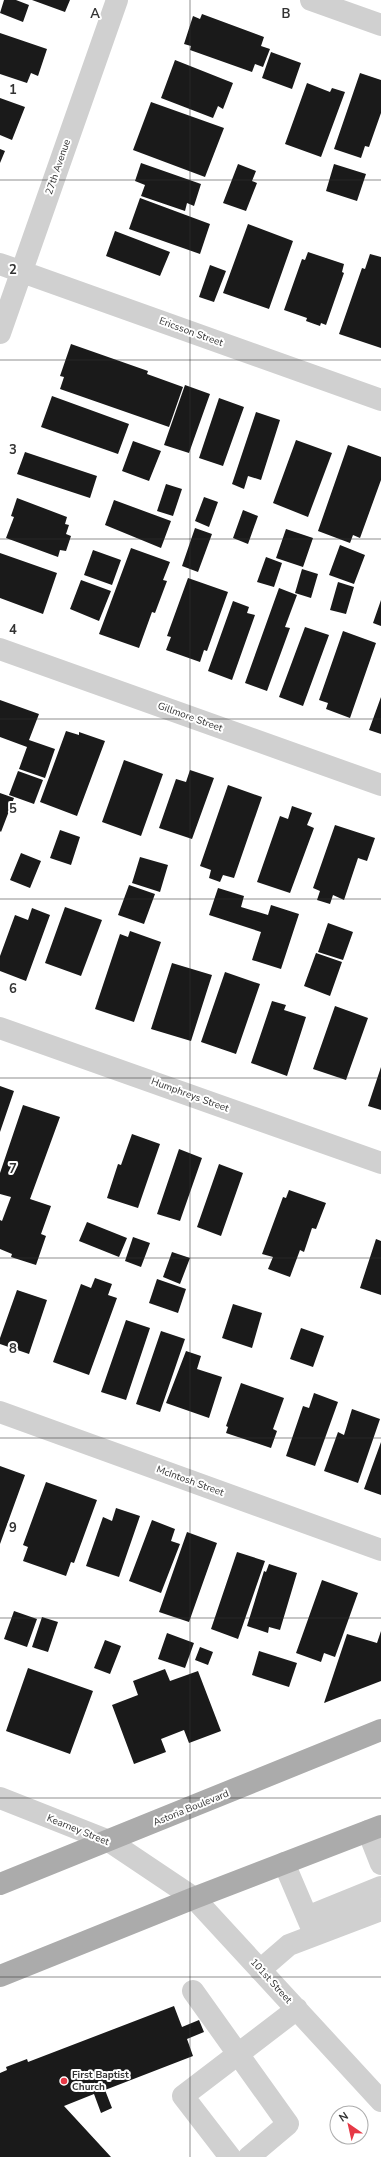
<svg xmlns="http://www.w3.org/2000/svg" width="381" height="2157" font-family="'Nunito Sans',sans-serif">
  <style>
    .building { fill: #1a1a1a }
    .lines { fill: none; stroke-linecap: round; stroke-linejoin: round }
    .minor { stroke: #d0d0d0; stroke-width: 22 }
    .major { stroke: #ababab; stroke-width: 22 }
    .grid { fill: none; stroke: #333; stroke-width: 1; stroke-opacity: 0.55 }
    .poi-dot { fill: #e63946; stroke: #fff; stroke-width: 1.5 }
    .labels { text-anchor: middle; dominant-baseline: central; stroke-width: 4; stroke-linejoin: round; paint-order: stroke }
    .street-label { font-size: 10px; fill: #333; stroke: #fff }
    .poi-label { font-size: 10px; font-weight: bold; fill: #333; stroke: #fff; text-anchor: start }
    .grid-label { font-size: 13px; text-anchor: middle; font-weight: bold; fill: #333; stroke: #fff; stroke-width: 4; stroke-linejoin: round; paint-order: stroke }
  </style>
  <rect width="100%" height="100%" fill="#fff"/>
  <path class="building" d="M4 0H16L29 5 23 22 0 13Z
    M32 0H70L65 12Z
    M202 14 264 37 261 46 270 49 263 67 255 64 252 72 190 50 191 46 184 44 193 16 200 19Z
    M0 33 47 49 38 76 31 73 27 83 0 74Z
    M271 52 301 63 292 89 262 78Z
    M175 60 233 83 223 109 218 106 213 118 161 98Z
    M360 73 381 80V113L369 147 365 146 361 158 334 149Z
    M307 83 330 92 332 88 345 92 321 157 285 144Z
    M0 98 25 107 12 140 0 135Z
    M151 102 224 128 205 177 133 150Z
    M0 149 5 151 0 163Z
    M141 163 201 184 194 206 187 203 185 211 141 196 145 185 135 181Z
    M238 164 256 171 252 181 257 183 246 211 223 203Z
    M334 164 366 174 357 201 326 191Z
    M140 198 210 224 200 254 129 229Z
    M248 224 293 241 269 309 223 293Z
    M115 231 170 252 160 276 106 256Z
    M308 252 344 264 342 272 344 273 326 325 321 323 320 326 306 321 307 318 284 310 302 259 305 260Z
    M370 254 381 257V348L339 334 362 268 365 269Z
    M210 265 226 271 214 302 199 297Z
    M71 344 148 371 147 374 183 387 169 427 60 389 64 377 60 376Z
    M185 385 210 394 189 453 164 445Z
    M52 396 129 424 118 454 41 427Z
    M219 398 244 407 223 466 199 458Z
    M256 412 280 420 261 480 248 476 244 489 232 484Z
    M296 440 332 453 308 517 273 503Z
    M133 441 161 451 149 481 122 471Z
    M348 445 381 457V480L360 538 353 535 350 543 318 531Z
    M25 452 97 476 90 498 17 474Z
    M166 484 182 489 173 516 157 511Z
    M204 497 218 502 209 527 195 521Z
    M17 498 67 517 65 524 69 525 66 534 71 536 66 551 60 550 58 557 6 538 14 517 11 516Z
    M114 500 171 521 161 548 105 525Z
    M243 510 258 516 248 544 233 538Z
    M195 528 212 534 198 572 182 566Z
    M286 529 313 538 303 567 276 558Z
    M340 545 365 555 354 584 329 575Z
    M131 548 170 562 163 580 167 581 155 613 152 612 139 648 99 634Z
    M93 550 121 560 112 585 84 575Z
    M0 553 57 573 43 614 0 598Z
    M266 557 282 563 274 587 257 582Z
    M302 569 318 574 311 598 295 593Z
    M188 578 228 592 207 651 204 650 200 662 166 650 171 637 167 636Z
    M81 580 111 591 99 621 70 609Z
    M338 582 354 587 346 614 330 610Z
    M279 588 297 595 285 627 290 628 267 691 245 683Z
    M381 600V626L373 623Z
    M233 601 249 607 247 613 255 615 232 680 208 671Z
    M305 627 329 635 303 706 279 697Z
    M343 631 376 643 350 718 326 709 328 703 319 700Z
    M381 697V734L369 730Z
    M0 700 39 714 29 740 55 749 45 778 19 769 27 747 0 737Z
    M66 731 79 735V732L105 741 77 816 40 802Z
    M124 760 163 774 141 836 102 822Z
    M190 770 214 778 192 839 159 828 176 779 186 782Z
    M18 771 43 780 34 804 9 795Z
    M228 785 262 797 234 878 223 875 220 882 209 878 211 870 200 866Z
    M0 793 14 798 1 832 0 831Z
    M292 806 312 813 307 825 314 828 290 893 257 882 280 816 288 819Z
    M335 825 375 838 367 861 358 858 344 900 333 895 330 904 317 900 320 891 313 888Z
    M60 830 80 837 71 865 50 858Z
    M21 853 41 861 30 888 10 880Z
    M140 857 168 865 160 892 132 883Z
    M129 885 155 894 144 924 118 915Z
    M218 888 244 896 241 907 268 915 271 905 299 914 281 969 252 960 261 932 209 915Z
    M65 907 102 920 81 976 45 963Z
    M32 908 50 915 26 981 0 971V956L15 915 28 920Z
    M328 923 353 932 343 960 318 952Z
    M130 931 161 942 134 1022 95 1009 120 934 128 937Z
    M316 953 342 962 330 996 304 986Z
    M172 963 212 975 191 1041 151 1029Z
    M225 972 260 984 236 1054 201 1042Z
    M272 1001 286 1005 284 1010 306 1017 287 1076 251 1063Z
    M335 1006 368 1018 346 1080 313 1069Z
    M381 1067V1110L368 1106Z
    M0 1086 14 1091 0 1132Z
    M23 1105 60 1117 30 1199 51 1206 41 1234 46 1236 36 1265 11 1257 12 1254 0 1249V1220L2 1221 11 1197 0 1194V1173Z
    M132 1134 160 1144 138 1208 107 1198 118 1164 121 1165Z
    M179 1149 202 1158 180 1221 157 1214Z
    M219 1164 243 1173 221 1236 197 1227Z
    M289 1190 326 1203 316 1229 312 1228 304 1252 300 1250 290 1277 268 1269 273 1257 262 1254 283 1197 286 1198Z
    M87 1222 127 1238 119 1257 79 1241Z
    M133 1237 150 1243 141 1267 125 1261Z
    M376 1239 381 1241V1295L360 1288Z
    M172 1252 190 1258 180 1284 163 1277Z
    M95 1278 112 1284 108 1295 117 1298 89 1375 53 1362 81 1284 91 1288Z
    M157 1279 186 1289 178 1313 149 1303Z
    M17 1290 47 1300 29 1354 0 1344V1338Z
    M233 1304 262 1313 252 1348 222 1338Z
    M126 1320 150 1328 126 1400 101 1392Z
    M301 1328 324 1336 313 1367 290 1359Z
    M161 1331 185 1339 160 1412 136 1404Z
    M186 1351 201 1356 197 1369 222 1377 209 1418 166 1403Z
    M241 1383 284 1398 273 1429 277 1431 271 1448 226 1433 228 1427 226 1426Z
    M314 1393 338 1402 315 1466 286 1456 303 1406 309 1408Z
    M352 1409 380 1419 358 1483 324 1471 338 1432 344 1435Z
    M381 1442V1495L364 1489Z
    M0 1466 25 1475 0 1544Z
    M46 1482 97 1500 74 1563 71 1562 66 1576 23 1561 28 1547 23 1545Z
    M116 1508 140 1516 119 1577 86 1566 103 1517 112 1521Z
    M152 1520 175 1529 171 1541 180 1544 161 1593 129 1581Z
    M187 1532 217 1543 189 1622 159 1612Z
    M237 1552 265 1561 238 1639 211 1629Z
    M269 1564 297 1573 280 1630 269 1627 268 1633 247 1626 264 1571 266 1572Z
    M322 1580 358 1593 335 1657 324 1653 321 1662 296 1653Z
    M14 1611 37 1619 27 1647 4 1639Z
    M42 1617 58 1622 48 1652 32 1647Z
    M381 1631V1681L324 1703 347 1634 377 1643Z
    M167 1633 194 1643 185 1668 158 1659Z
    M105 1640 121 1646 110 1674 94 1668Z
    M200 1647 213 1652 208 1665 195 1660Z
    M259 1651 297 1663 289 1687 252 1675Z
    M28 1668 93 1691 70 1754 6 1731Z
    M165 1669 170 1681 198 1671 221 1731 189 1743 184 1730 161 1739 166 1752 134 1764 112 1705 138 1695 133 1681Z
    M174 2006 182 2027 199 2020 204 2032 187 2039 193 2056 105 2090 112 2108 101 2113 94 2094 64 2106 111 2157H0V2073L7 2070 6 2067 27 2059 28 2062Z"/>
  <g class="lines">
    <path class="minor" d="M311 0 381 25
      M0 264 381 400
      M0 333 117 0
      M0 649 381 785
      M0 1028 381 1163
      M0 1412 381 1550
      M0 1798 109 1841 194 1898 381 2101
      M368 1831 381 1864
      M284 1863 313 1931
      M307 1917 381 1887
      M260 1970 289 1945 381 1910
      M193 1991 288 2124 249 2157
      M230 2157 183 2096 297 2009"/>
    <path class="major" d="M0 1884 381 1730
      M0 1976 194 1898 381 1826"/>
  </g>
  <path class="grid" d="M190 0V2157M0 180H381M0 360H381M0 539H381M0 719H381M0 899H381M0 1078H381M0 1258H381M0 1438H381M0 1618H381M0 1798H381M0 1977H381"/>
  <circle class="poi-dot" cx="64" cy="2081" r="4"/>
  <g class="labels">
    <g class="street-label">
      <text transform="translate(58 167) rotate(-71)">27th Avenue</text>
      <text transform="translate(191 332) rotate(20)">Ericsson Street</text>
      <text transform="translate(190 717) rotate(20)">Gillmore Street</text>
      <text transform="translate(190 1095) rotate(20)">Humphreys Street</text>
      <text transform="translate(190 1481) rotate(20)">McIntosh Street</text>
      <text transform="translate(191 1808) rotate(-22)">Astoria Boulevard</text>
      <text transform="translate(78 1830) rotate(22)">Kearney Street</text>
      <text transform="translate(271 1981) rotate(48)">101st Street</text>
    </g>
    <g class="poi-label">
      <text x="72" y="2075">First Baptist<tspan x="72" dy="12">Church</tspan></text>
    </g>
  </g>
  <g class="grid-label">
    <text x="95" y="18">A</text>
    <text x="286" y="18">B</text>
    <text x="13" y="94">1</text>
    <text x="13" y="274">2</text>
    <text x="13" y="454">3</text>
    <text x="13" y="634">4</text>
    <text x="13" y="813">5</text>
    <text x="13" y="993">6</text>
    <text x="13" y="1173">7</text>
    <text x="13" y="1353">8</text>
    <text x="13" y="1532">9</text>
  </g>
  <g transform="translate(349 2125) rotate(326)"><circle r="19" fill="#ffffff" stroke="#adadad"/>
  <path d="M0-3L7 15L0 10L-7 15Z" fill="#e63946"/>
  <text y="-6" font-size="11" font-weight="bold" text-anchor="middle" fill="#333333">N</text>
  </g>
</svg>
